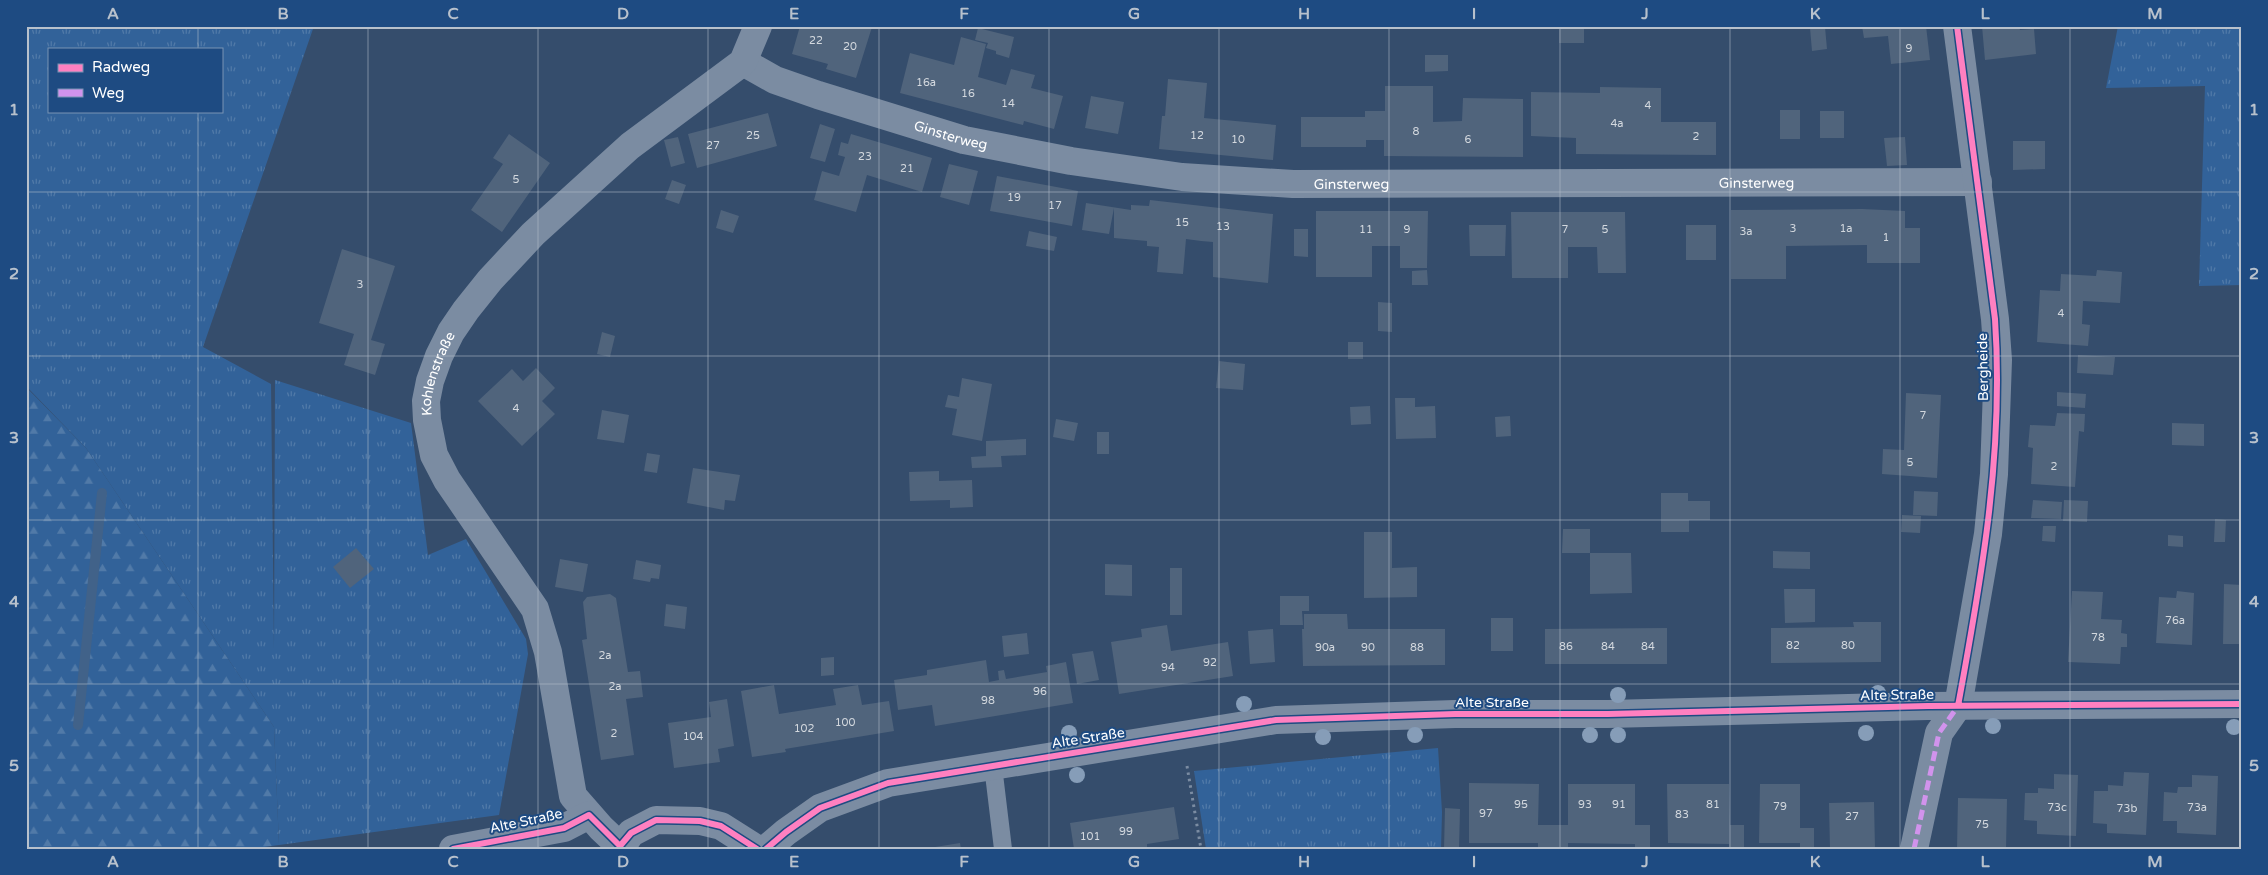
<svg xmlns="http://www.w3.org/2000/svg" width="2268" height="875" font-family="'Varela Round',sans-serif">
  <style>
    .grass { fill: url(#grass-tufts); fill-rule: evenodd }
    .forest { fill: url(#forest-firs) }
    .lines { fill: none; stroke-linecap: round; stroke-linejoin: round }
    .stream { stroke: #416289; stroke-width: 10 }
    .building { fill: #50647c }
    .path { stroke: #7b8ca2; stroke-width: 3; stroke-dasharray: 2.5 4; stroke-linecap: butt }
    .lane { stroke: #7b8ca2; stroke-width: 18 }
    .street { stroke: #7b8ca2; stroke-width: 28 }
    .quiet { stroke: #d193ec; stroke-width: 5; stroke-dasharray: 10 5; stroke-linecap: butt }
    .cycleway-casing { stroke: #1e4b82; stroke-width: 9 }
    .cycleway { stroke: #ff80c0; stroke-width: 6 }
    .tree { fill: #869db8 }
    .grid { fill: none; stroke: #b8c1cc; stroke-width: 1; stroke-opacity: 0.55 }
    .labels { text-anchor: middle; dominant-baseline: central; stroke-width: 4; stroke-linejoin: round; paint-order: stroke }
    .number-label { font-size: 11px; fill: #d3d8de }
    .street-label { font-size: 14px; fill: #fff; stroke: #1e4b82 }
    .neatline { fill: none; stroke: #b8c1cc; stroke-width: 2 }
    .grid-label { font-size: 16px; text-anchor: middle; font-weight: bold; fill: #b8c1cc }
  </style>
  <defs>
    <pattern id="grass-tufts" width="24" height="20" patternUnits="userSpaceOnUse" patternTransform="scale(1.25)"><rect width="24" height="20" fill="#326299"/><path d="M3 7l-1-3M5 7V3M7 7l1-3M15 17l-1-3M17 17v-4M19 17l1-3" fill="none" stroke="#517aa8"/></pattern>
    <pattern id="forest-firs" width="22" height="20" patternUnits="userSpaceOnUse" patternTransform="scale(1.25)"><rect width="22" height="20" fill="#326299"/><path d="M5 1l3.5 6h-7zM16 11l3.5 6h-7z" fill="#517aa8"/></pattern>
  </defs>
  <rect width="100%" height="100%" fill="#354d6c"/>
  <path class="grass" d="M26 26H314L203 347 271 384 274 650 275 380 411 423 428 555 466 539 526 639 528 654 499 815 279 845 274 727 86 448 26 386ZM49 49H221V111H49Z
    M2118 26H2242V285L2199 286 2205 86 2106 88Z
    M1438 748 1442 812 1441 849H1206L1194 771Z"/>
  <path class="forest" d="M26 387 86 448 274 727 279 845 251 849H26Z"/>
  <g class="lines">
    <path class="stream" d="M78 725 102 493"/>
  </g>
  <path class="building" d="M800 26 872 27 856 78 826 69 828 64 792 54Z
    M1559 26 1584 27V43H1559Z
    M1862 26H1926L1930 60 1891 64 1888 36 1864 38Z
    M1982 26H2019L2020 30 2034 29 2036 54 1985 60Z
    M1825 27 1827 49 1812 51 1810 28Z
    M978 28 1014 37 1009 58 996 54V51L986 48 988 43 975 40Z
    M961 37 986 44 978 77 1006 85 1011 69 1035 75 1031 88 1063 96 1054 129 1024 121 1023 125 1011 122 900 93 910 53 954 65Z
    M1425 55H1448V71L1425 72Z
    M1168 79 1207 83 1204 118 1276 125 1273 160 1159 149 1162 116H1165Z
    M1385 86H1433V122L1462 121 1463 98 1523 99V157L1384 156V140H1366V147H1301V117H1365V111H1385Z
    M1600 87 1661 88V122H1716V155L1576 154V138L1531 136V92L1600 93Z
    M1091 96 1124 102 1118 134 1085 128Z
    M1780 110H1800V139H1780Z
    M1820 111H1844V138H1820Z
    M768 113 777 146 697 168 688 134Z
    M820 124 835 129 825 162 810 158Z
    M509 134 550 163 502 232 471 210 503 164 493 158Z
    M851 134 932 158 922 192 867 175 856 212 814 200 822 171 839 176 845 157 838 155 841 142 848 144Z
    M678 137 685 163 671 167 664 140Z
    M1905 137 1907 165 1887 166 1884 138Z
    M2013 141H2045V169L2013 170Z
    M949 164 978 171 969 205 940 197Z
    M997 176 1078 191 1072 226 990 211Z
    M672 180 686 185 679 204 665 199Z
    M1150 200 1273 214 1268 283 1213 277V242L1201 241 1186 239 1183 274 1157 272 1159 247 1147 246V241L1114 238V208L1109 234 1082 230 1086 203 1131 210V205L1149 206Z
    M1862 209 1905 211V228H1920V263H1867V245L1786 246V279H1731V210Z
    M721 210 739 216 733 233 716 228Z
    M1316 211H1428L1427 268H1400V246H1372V277H1316Z
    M1511 212H1625L1626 273H1598L1597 247H1568V278H1512Z
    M1469 225H1506L1505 256H1470Z
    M1686 225H1716V260H1686Z
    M1294 229H1308V257L1294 256Z
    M1029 231 1057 237 1054 251 1026 246Z
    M342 249 395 266 371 340 385 344 375 375 344 365 354 334 319 323Z
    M1427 270 1428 285H1412V271Z
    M2097 270 2122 272 2120 303 2083 301 2082 324 2090 325 2088 346 2037 342 2040 290 2060 291 2061 274 2096 276Z
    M1378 302 1392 303V332L1378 331Z
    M602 332 615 336 610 357 597 354Z
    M1348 342H1363V359H1348Z
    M2078 355 2115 357 2113 375 2077 373Z
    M1219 361 1245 364 1243 390 1216 388Z
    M536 368 555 388 542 401 555 414 522 446 478 401 512 369 523 381Z
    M962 378 992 384 982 441 952 435 957 409 945 407 948 395 959 397Z
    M2057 392 2086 394 2085 408 2057 406Z
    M1906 393 1941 395 1937 478 1882 474 1883 449 1904 450Z
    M1395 398H1415V407L1435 406 1436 438 1396 439Z
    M1370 406 1371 424 1351 425 1350 407Z
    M602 410 629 415 624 443 597 439Z
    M2057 413 2085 414 2084 432 2079 431 2075 487 2031 484 2033 448 2028 447 2030 425 2055 426Z
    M1510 416 1511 436 1496 437 1495 417Z
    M1056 419 1078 423 1074 441 1053 437Z
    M2172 423 2204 424V446L2172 445Z
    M1097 432H1109V454H1097Z
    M1026 439V455L1001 456 1002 467 972 468 971 457 986 456V441Z
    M647 453 660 455 657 473 644 471Z
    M693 468 740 475 735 501 725 500 724 510 687 503Z
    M939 471V481L972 480 973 507 950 508V500L910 501 909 472Z
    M1914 491 1938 492 1937 516 1913 515Z
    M1661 493H1688V501H1710V520H1689V532H1661Z
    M2033 500 2062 502 2061 519 2031 518Z
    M2064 500 2088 501 2087 522 2063 521Z
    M1902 515 1921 516 1920 533 1901 532Z
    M2215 519 2226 520 2225 542H2214Z
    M2043 526H2056L2055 542 2042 541Z
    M1563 529H1590V553H1562Z
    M1364 532H1392V568L1417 567V597L1364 598Z
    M2168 535 2183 536V547L2168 546Z
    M356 548 374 569 350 588 333 567Z
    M1773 551 1810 552V569L1773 568Z
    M1590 553H1631L1632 593 1590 594Z
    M560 559 588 564 583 592 555 587Z
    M636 560 661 565 659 579 651 578 650 582 633 579Z
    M1105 564 1132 565V596L1105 595Z
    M1170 568H1182V615H1170Z
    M2224 584 2242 585V644H2223Z
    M1784 589H1815V622L1785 623Z
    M2072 591 2103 592 2101 619 2122 620 2121 633 2127 634V647H2121L2120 664 2068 662Z
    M2177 591 2194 593 2192 645 2156 643 2159 597 2176 598Z
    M610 594 616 598 628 672 640 671 643 697 626 699 634 755 601 760 582 640 587 639 583 602 587 597Z
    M1280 596H1309V611H1302L1303 625H1280Z
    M666 604 687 607 685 629 664 626Z
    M1304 614H1347L1348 629H1445V665L1303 666 1302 629H1304Z
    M1491 618H1513V651H1491Z
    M1853 622H1881V662L1771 663V628L1854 627Z
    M1167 625 1171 651 1228 642 1233 676 1119 694 1111 642 1142 637 1141 629Z
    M1667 628V664H1545V629Z
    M1273 629 1275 662 1250 664 1248 631Z
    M1027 633 1029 654 1004 657 1002 636Z
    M1093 651 1099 680 1077 684 1072 654Z
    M834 657V675L821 676V658Z
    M986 660 989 682 999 680 998 671 1004 670 1006 679 1047 672 1046 666 1066 662 1073 703 935 726 932 705 898 710 894 680 927 675V670Z
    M774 685 779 714 836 705 833 689 858 685 862 705 889 701 894 731 785 749 786 752 752 757 741 691Z
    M727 699 734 746 718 749 720 762 674 768 668 723 711 717 709 702Z
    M2124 772 2149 773 2146 835 2107 833V824L2093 823 2094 791H2108V785L2123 786Z
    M2054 774 2078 775 2076 836 2037 834V821L2024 820 2025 793H2038V788L2054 789Z
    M2192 775 2218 776 2216 835 2177 833V821H2163L2164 792 2177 793 2178 787H2192Z
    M1469 783 1539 784 1538 825H1568V784H1635V825H1650V849H1635V844L1568 843V849H1538V843H1469Z
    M1667 784H1729L1730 825H1744V849H1729V844L1668 843Z
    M1760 784H1800V828H1814V849H1800V843H1759Z
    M1958 798 2007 799 2006 849H1957Z
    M1874 802 1875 849H1830L1829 803Z
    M1174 807 1179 839 1147 844V849H1074L1070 823Z
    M1445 808 1460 809 1459 849H1444Z
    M960 843 961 849H929V848Z"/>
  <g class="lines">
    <path class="path" d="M1187 766 1201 849"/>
    <path class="lane" d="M993 766 1003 849"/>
    <g class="street">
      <path id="s1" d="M743 62 775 80 818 95 964 140 1071 161 1182 177 1293 184 1978 182"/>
      <path id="s2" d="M620 846 601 828 573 796 548 652 535 609 447 480 434 455 427 420 426 401 430 381 439 356 451 332 466 310 490 280 533 234 630 146 743 62 758 26"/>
      <path d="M453 849 564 828 589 815"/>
      <path d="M620 849 631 833 656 820 700 821 721 826 757 849"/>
      <path d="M766 849 786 832 820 808 888 783 1276 720 1455 714H1608L1928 706 2242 704"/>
      <path d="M1914 849 1939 733 1958 706 1988 534 1994 474 1998 360 1995 319 1957 26"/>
    </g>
    <path class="quiet" d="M1914 849 1939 733 1958 706"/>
    <g class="cycleway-casing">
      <path id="cycleway" d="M1957 26 1995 319C2004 451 1982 576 1958 706
        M453 849 564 828 589 815 620 846 631 833 656 820 700 821 721 826 757 849
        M766 849 786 832 820 808 888 783 1276 720 1455 714H1608L1928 706 2242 704"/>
    </g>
    <use href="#cycleway" class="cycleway"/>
  </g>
  <g class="tree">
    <circle cx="1878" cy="693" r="8"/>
    <circle cx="1618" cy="695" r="8"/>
    <circle cx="1244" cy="704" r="8"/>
    <circle cx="1993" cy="726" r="8"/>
    <circle cx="2234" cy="727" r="8"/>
    <circle cx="1069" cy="733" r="8"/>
    <circle cx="1866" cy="733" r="8"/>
    <circle cx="1415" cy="735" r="8"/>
    <circle cx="1590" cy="735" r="8"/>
    <circle cx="1618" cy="735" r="8"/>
    <circle cx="1323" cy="737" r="8"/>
    <circle cx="1077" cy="775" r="8"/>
  </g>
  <path class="grid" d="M198 26V49M368 26V849M538 26V849M708 26V849M879 26V849M1049 26V849M1219 26V849M1389 26V849M1560 26V849M1730 26V849M1900 26V849M2070 26V849M198 111V849M26 192H2242M26 356H2242M26 520H2242M26 684H2242"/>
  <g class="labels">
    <g class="number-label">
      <text x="816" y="40">22</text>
      <text x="850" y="46">20</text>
      <text x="1909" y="48">9</text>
      <text x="926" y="82">16a</text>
      <text x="968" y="93">16</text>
      <text x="1008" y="103">14</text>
      <text x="1648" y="105">4</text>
      <text x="1617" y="123">4a</text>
      <text x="1416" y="131">8</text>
      <text x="753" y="135">25</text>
      <text x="1197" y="135">12</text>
      <text x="1696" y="136">2</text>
      <text x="1238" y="139">10</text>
      <text x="1468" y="139">6</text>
      <text x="713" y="145">27</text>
      <text x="865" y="156">23</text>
      <text x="907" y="168">21</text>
      <text x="516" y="179">5</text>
      <text x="1014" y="197">19</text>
      <text x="1055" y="205">17</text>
      <text x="1182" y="222">15</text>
      <text x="1223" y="226">13</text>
      <text x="1793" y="228">3</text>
      <text x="1846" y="228">1a</text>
      <text x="1366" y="229">11</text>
      <text x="1407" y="229">9</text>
      <text x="1565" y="229">7</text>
      <text x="1605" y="229">5</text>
      <text x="1746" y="231">3a</text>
      <text x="1886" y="237">1</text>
      <text x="360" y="284">3</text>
      <text x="2061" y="313">4</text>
      <text x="516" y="408">4</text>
      <text x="1923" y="415">7</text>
      <text x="1910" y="462">5</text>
      <text x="2054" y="466">2</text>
      <text x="2175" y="620">76a</text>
      <text x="2098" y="637">78</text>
      <text x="1793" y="645">82</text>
      <text x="1848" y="645">80</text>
      <text x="1566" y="646">86</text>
      <text x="1608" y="646">84</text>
      <text x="1648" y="646">84</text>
      <text x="1325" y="647">90a</text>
      <text x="1368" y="647">90</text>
      <text x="1417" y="647">88</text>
      <text x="605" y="655">2a</text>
      <text x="1210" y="662">92</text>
      <text x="1168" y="667">94</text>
      <text x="615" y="686">2a</text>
      <text x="1040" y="691">96</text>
      <text x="988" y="700">98</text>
      <text x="845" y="722">100</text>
      <text x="804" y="728">102</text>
      <text x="614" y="733">2</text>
      <text x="693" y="736">104</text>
      <text x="1521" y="804">95</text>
      <text x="1585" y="804">93</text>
      <text x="1619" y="804">91</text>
      <text x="1713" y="804">81</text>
      <text x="1780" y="806">79</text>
      <text x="2057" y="807">73c</text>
      <text x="2197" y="807">73a</text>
      <text x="2127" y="808">73b</text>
      <text x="1486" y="813">97</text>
      <text x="1682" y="814">83</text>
      <text x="1852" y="816">27</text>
      <text x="1982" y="824">75</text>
      <text x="1126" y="831">99</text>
      <text x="1090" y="836">101</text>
    </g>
    <g class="street-label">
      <text stroke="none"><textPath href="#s1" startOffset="221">Ginsterweg</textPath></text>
      <text stroke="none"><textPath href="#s1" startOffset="626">Ginsterweg</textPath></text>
      <text stroke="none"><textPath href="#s1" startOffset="1031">Ginsterweg</textPath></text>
      <text transform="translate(1983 367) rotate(-91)">Bergheide</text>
      <text stroke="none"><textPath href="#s2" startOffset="528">Kohlenstraße</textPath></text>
      <text transform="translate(1897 695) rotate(-1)">Alte Straße</text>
      <text x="1492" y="702">Alte Straße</text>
      <text transform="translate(1088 738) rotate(-9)">Alte Straße</text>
      <text transform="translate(526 821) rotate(-12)">Alte Straße</text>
    </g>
  </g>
  <rect width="2268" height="875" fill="none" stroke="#1e4b82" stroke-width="55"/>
  <rect x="48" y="48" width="175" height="65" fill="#1e4b82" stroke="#7893b4"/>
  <rect x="58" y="64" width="25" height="8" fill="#ff80c0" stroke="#7893b4"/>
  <text x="92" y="72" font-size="15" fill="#ffffff">Radweg</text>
  <rect x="58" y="89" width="25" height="8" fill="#d193ec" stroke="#7893b4"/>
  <text x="92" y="98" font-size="15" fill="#ffffff">Weg</text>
  <rect x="28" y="28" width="2212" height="820" class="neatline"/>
  <g class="grid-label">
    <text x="113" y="19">A</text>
    <text x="283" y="19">B</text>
    <text x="453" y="19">C</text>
    <text x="623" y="19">D</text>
    <text x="794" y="19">E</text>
    <text x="964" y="19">F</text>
    <text x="1134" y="19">G</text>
    <text x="1304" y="19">H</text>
    <text x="1474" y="19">I</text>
    <text x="1645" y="19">J</text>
    <text x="1815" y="19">K</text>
    <text x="1985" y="19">L</text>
    <text x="2155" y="19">M</text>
    <text x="14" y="115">1</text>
    <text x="2254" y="115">1</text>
    <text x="14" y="279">2</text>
    <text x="2254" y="279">2</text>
    <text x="14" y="443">3</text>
    <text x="2254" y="443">3</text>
    <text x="14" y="607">4</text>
    <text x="2254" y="607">4</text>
    <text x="14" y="771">5</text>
    <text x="2254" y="771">5</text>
    <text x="113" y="867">A</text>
    <text x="283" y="867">B</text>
    <text x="453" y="867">C</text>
    <text x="623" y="867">D</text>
    <text x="794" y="867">E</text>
    <text x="964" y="867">F</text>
    <text x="1134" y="867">G</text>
    <text x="1304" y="867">H</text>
    <text x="1474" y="867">I</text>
    <text x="1645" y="867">J</text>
    <text x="1815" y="867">K</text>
    <text x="1985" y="867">L</text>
    <text x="2155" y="867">M</text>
  </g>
</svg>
